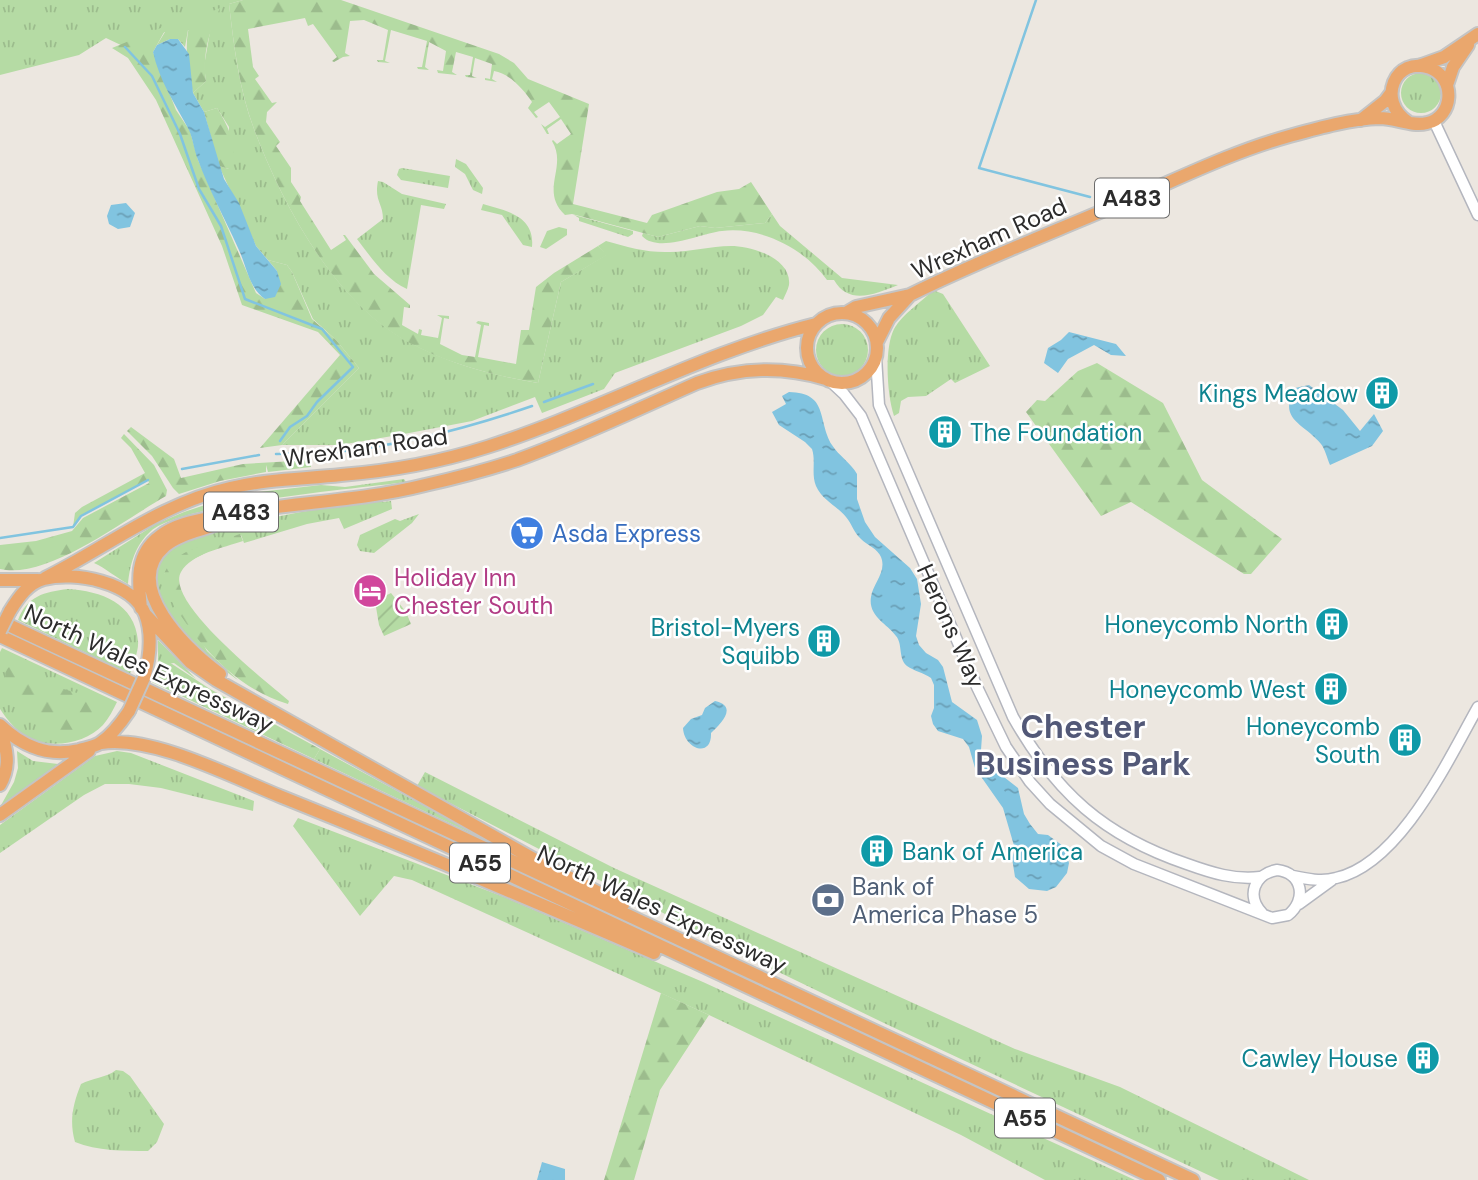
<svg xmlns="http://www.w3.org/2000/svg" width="1478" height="1180" font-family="'DM Sans',sans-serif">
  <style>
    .grass { fill: url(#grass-tufts) }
    .forest { fill: url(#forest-firs) }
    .garden { fill: url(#garden-furrows) }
    .water { fill: url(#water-ripples) }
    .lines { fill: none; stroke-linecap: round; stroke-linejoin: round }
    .stream { stroke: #81c4e0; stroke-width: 2.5 }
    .secondary-casing { stroke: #b4b6be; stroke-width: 13 }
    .highway-casing { stroke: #c4c4c4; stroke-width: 16 }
    .secondary { stroke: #fff; stroke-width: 10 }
    .highway { stroke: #eaa76d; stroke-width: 12 }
    .highway-bridge-casing { stroke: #c4c4c4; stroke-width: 16; stroke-linecap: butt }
    .highway-bridge { stroke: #eaa76d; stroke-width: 12 }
    .labels { text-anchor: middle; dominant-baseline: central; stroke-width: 5; stroke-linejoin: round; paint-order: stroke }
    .shield { fill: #fff; stroke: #6b6b6b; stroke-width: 2 }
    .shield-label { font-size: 23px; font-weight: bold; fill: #2c2c2c }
    .street-label { font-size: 24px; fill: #2c2c2c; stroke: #fff }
    .culture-label { font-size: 24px; fill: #0d838f; stroke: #fff; text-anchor: end }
    .shop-label { font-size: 24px; fill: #366cbe; stroke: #fff; text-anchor: start }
    .hotel-label { font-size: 24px; fill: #b23c85; stroke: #fff; text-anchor: start }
    .service-label { font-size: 24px; fill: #4e5e75; stroke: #fff; text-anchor: start }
    .district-label { font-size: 32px; font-weight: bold; fill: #525877; stroke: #fff }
  </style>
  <defs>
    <pattern id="grass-tufts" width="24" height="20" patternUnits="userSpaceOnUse" patternTransform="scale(1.75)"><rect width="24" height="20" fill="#b5dba4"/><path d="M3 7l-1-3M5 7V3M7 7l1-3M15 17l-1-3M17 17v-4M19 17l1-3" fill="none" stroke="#9cbc8d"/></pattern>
    <pattern id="forest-firs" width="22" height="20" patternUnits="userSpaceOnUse" patternTransform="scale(1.75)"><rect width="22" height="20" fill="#b5dba4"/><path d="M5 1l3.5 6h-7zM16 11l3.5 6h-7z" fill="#9cbc8d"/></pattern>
    <pattern id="garden-furrows" width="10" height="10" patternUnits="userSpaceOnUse" patternTransform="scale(1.75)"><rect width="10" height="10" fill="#b5dba4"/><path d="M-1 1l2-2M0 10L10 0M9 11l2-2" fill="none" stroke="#9cbc8d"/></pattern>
    <pattern id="water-ripples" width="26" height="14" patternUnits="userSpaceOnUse" patternTransform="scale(1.75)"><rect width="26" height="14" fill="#81c4e0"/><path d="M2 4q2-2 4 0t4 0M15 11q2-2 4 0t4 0" fill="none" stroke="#6a9fb6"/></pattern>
  </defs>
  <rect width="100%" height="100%" fill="#ece7e0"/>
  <path class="grass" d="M0 0H243L229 4C234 47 239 89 254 129 282 204 334 301 407 341 448 364 492 375 538 383L561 282 606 255 598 246 606 241C627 247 648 253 670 252 691 252 710 246 731 246 751 246 792 258 789 285 788 290 785 295 783 300L776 297 763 315 741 326 615 373 604 389 542 413 535 397 472 421 404 434 340 445H282L359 368 336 340 313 319 292 272 287 265 268 260 256 246 219 166 229 169V127L217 108 204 112 193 93 206 81 204 66 211 26 188 30 185 47 178 39H170L157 45 165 32 125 47 106 38 79 55 0 75Z
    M1401 93a20 20 0 1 1 40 0a20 20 0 1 1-40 0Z
    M456 159 466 164 483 188 482 194 473 190 465 174 455 167Z
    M402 168 450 176 448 188 401 180 397 175 399 169Z
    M378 181 383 182 402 194 446 204 444 209 421 205 407 289C385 279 371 257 357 239L383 219C383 203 374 201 378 181Z
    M483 204C507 211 535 216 532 247L523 245 502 215 481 210Z
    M772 214 780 226 842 278 898 285C875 294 849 306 834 280H827C805 249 761 226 722 231 701 233 659 254 642 236L643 233 658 237 700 226 715 228 765 223Z
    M574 215 633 231V234L628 237 579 221V218Z
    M559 227 567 229V235L546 249 540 247 547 231Z
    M933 290 943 294 990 366 955 383 951 379 926 396 908 397 901 401 899 413 894 416C887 395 884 349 894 329 903 313 921 303 933 290Z
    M816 350a26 26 0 1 1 52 0a26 26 0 1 1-52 0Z
    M404 479 406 482C356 489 183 503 151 531 135 545 130 564 128 584 115 577 107 569 94 563L156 524 184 512 214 502 259 492 321 485 345 487Z
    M381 499 383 502 391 501 392 509 344 529 339 518 307 524 244 543 241 535 164 574 207 651 238 680C207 658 129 597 164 554 184 529 344 504 381 499Z
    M419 514 412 523 374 553 360 551 357 545 360 535 395 519 400 521Z
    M68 589C101 591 135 603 138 641 139 651 133 664 130 674L18 620C27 596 44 592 68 589Z
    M158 640 196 679 174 663 158 665Z
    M2 648 117 702C113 710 109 718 103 725 86 743 54 749 31 739 18 733 8 721 0 709V652Z
    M320 749 500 847 314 759Z
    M17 751 33 761 58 764 0 807 14 782 18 768Z
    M117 751 131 753 254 801 253 811 161 788 129 784H105L84 795 0 853V825L95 756Z
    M425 772 614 868 1015 1049 1120 1087 1309 1180H1219L886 1024 760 963 417 786Z
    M298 818 504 897 703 982 1135 1180H1045L961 1135 709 1015 412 880 394 876 360 916 293 826Z
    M116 1070 123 1071 130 1076 164 1124 157 1142 148 1151C124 1151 97 1151 75 1142 69 1121 73 1104 81 1084 92 1078 106 1078 116 1070Z"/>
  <path class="forest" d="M243 0H341L499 54 514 63 528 79 589 104 573 204 647 223 652 215 717 192 739 189 751 182 772 214 765 223 715 228 700 226 658 237 572 214 565 215C539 190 568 167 552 141L553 140 557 144 571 134 561 119 547 129 549 134H547L541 124 545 127 560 117 549 102 534 112 538 117 536 118 528 108 532 102C524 90 509 73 494 71L492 79 497 82 485 80V78L490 79 492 64 475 58 472 76 477 78 466 77 465 75H470L473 57 456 52 452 72 457 75 438 73 437 70 443 71 446 51 429 42 425 67 429 70 418 69 417 67H422L427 41 391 30 385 61 390 63 378 62 377 60H383L388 30 364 20 350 21 345 53 350 56 343 57 334 62 332 61 337 57 313 24 308 26 305 18 248 29 253 67 259 76 255 79 272 103 277 102 267 112 266 122 280 142 276 146 291 168V182L301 197 300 201 331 250 346 240 343 235H345L374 274 410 305V308L404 307 402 325 418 334 419 329 422 330 421 335 438 338 442 318 437 315 449 316V319L444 318 440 344 462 355 475 357 481 325 476 323 478 321 489 323V326L484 325 478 357 516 364 521 330H529L536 287 554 273 598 246 607 255 561 282 538 383C491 375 448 364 406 341 334 301 282 204 254 129 239 89 234 46 229 4Z
    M220 8C209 31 202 56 206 81L193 93C188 68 183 43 191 20Z
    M168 25 153 52 176 110 190 131 198 160 256 293 265 299 277 271 268 260 287 265 292 272 312 319 336 340 359 368 282 445 260 448 340 355 318 332 242 305 222 246 156 100 128 58 112 48Z
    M217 108C229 127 235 142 234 163L229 169 219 166 204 112Z
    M1097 363 1163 403 1202 480 1282 539 1251 574H1244L1131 502 1101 516 1026 412 1037 400 1045 401 1078 371Z
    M131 427 174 459 181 478 243 464 311 460V467L268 472 266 465V472L220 481 179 494 173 488 152 456 127 431Z
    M124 434 154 465 167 490 166 496C125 519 48 580 0 569V545L36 541 72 531 83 518 149 483 148 480 81 516 73 527 75 513 82 507 145 473 131 448 121 438Z
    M240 534 243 541C223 548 192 553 181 572 164 602 268 683 289 701L288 704C231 687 191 637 163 586 160 550 215 543 240 534Z
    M17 661C41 687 74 692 107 700 93 730 67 743 36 724 27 718 18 712 12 702 6 693 6 681 5 670Z
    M169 662 210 689 320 749 314 759 152 682 158 665Z
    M661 993 709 1015 660 1090 634 1180H604Z"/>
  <path class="garden" d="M391 593 406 612 411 624 384 636 379 625 375 601Z"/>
  <path class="water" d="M170 39H178L189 54 193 93 204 112 224 179 239 203 256 246 277 271 281 284 275 297 265 299C248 287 247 266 238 248 225 219 209 190 198 160 194 150 193 139 189 130 175 104 159 80 153 52L157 45Z
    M126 203 135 213 130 227 118 229 109 224 107 216 111 205Z
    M1069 332 1116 344 1126 356 1111 355 1094 345 1068 359 1058 373 1044 363 1048 348 1061 340Z
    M1309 385 1343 410 1360 431 1374 414 1383 431 1372 446 1330 465C1327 458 1325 449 1321 444 1304 423 1277 420 1295 388Z
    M789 392C829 393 817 420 832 445 839 456 851 463 857 474V499L865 522 875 537 910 568 917 579 921 604 916 636 919 645 926 653 938 660 943 667 952 702 977 720 982 736 981 750 986 763 1018 788 1024 814 1030 824 1038 834 1048 835 1063 846 1069 863 1067 873 1056 887 1047 891 1029 889 1015 877 1012 858 1015 849 1003 808 975 768 969 747 963 739 938 731 933 724 931 716 934 708V685L931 678C924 673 914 671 907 666 898 659 903 644 896 636 886 623 868 616 871 597 873 583 887 572 881 557 878 549 867 545 861 539 854 533 852 524 846 517 837 506 822 500 816 486 811 474 816 461 812 449L805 442 779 425 772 412 786 404 782 396Z
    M715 701C739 706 720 725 711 733 712 759 684 749 683 728L691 719 702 715 705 708Z
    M542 1162 565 1169V1180H537Z"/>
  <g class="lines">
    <path class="stream" d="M1036 0 979 168 1090 197
      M125 47 152 76 180 134 199 189 221 226 245 299 322 329 353 367 317 402 307 416 290 427 280 441
      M544 402 593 384
      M276 454C296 453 316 454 336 452 404 445 468 428 532 406
      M182 469 259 455
      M0 538 73 527 81 516 148 480"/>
    <g class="secondary-casing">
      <path id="secondary" d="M1434 121 1478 215
        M876 357 879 405 1013 717C1056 793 1104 836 1187 864 1212 873 1234 880 1260 877
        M829 380 844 394 861 416 977 687 1006 747 1030 782 1050 804 1101 846 1134 864 1272 918 1288 915C1307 900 1303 873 1277 870 1254 874 1246 896 1262 913
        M1293 876C1307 879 1322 882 1336 878 1400 864 1448 760 1478 707
        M1299 904 1332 880"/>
    </g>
    <g class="highway-casing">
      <path id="highway" d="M1419 66 1444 57 1478 34
        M1447 85 1453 67 1468 45
        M1361 120 1385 101 1391 93
        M807 348a35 35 0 1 1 70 0a35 35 0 1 1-70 0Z
        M846 313 856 307 910 295
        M877 342 889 318 910 295C978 261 1049 234 1119 204 1174 181 1229 153 1286 137 1315 129 1349 119 1380 118 1395 118 1412 127 1427 123 1454 117 1456 78 1430 68 1395 55 1376 101 1408 122
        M45 578C107 547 162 503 230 488 267 479 304 479 341 475 391 471 440 462 487 447 597 412 703 352 816 324
        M0 580H38
        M141 608C138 581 135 554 160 536 177 523 200 520 220 516 288 502 358 502 425 485 456 478 487 470 517 460 578 438 638 409 697 383 741 367 782 366 826 379
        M10 611C18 598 28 583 44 579 75 571 132 582 145 614 153 635 150 657 144 678
        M145 614 190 662 216 680 539 862 623 905
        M0 621 1193 1180
        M0 636 1159 1180
        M220 674C188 650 119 586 165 546 183 531 210 530 230 518
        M0 725C23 747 48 757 79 750 86 748 94 747 100 743 112 735 121 723 129 711
        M0 729C7 749 11 766 0 785
        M101 743C153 735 232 777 282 797 407 847 531 900 654 953
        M0 815 89 751"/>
    </g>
    <use href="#secondary" class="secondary"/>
    <use href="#highway" class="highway"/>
    <g class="highway-bridge-casing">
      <path id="highway-bridge" d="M0 631 10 611
        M129 711 144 678"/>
    </g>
    <use href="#highway-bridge" class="highway-bridge"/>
  </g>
  <defs>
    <g id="building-disc" transform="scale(1.75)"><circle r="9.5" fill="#0f9aa8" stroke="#fff"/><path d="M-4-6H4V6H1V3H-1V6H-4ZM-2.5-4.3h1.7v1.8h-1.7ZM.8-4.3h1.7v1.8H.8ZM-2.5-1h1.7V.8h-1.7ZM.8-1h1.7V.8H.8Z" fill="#fff"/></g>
    <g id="supermarket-disc" transform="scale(1.75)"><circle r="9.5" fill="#3f7fe0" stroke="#fff"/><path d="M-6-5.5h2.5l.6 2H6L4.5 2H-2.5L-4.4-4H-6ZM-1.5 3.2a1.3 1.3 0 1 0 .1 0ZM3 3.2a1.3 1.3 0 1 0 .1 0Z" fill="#fff"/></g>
    <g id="hotel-disc" transform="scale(1.75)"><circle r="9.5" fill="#d1479c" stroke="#fff"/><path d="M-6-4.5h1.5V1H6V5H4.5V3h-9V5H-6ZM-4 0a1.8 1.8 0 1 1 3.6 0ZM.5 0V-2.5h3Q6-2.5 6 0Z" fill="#fff"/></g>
    <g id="bank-disc" transform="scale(1.75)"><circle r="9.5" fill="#5c6f8a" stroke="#fff"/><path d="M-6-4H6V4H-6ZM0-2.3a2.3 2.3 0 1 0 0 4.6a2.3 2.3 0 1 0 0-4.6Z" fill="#fff"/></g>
  </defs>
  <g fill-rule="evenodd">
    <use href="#building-disc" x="1382" y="393"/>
    <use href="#building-disc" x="945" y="432"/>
    <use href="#supermarket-disc" x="527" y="533"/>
    <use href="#hotel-disc" x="370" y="591"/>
    <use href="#building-disc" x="1332" y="624"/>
    <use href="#building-disc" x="824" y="641"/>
    <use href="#building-disc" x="1331" y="689"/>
    <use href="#building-disc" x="1405" y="740"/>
    <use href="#building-disc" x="877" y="851"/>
    <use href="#bank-disc" x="828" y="900"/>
    <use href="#building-disc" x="1423" y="1058"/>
  </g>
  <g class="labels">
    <g class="shield">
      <rect x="1095" y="178.5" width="74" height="39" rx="5"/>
      <rect x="204" y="492.5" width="74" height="39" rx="5"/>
      <rect x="450" y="843.5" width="60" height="39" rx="5"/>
      <rect x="995" y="1098.5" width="60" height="39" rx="5"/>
    </g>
    <g class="shield-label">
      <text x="1132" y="198">A483</text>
      <text x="241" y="512">A483</text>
      <text x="480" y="863">A55</text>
      <text x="1025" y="1118">A55</text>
    </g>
    <g class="street-label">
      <text transform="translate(989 238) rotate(-24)">Wrexham Road</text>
      <text transform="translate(365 447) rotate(-8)">Wrexham Road</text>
      <text transform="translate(951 626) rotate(66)">Herons Way</text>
      <text transform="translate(149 668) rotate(25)">North Wales Expressway</text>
      <text transform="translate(662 909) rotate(25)">North Wales Expressway</text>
    </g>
    <g class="culture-label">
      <text x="1358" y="393">Kings Meadow</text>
      <text x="970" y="432" text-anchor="start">The Foundation</text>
      <text x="1308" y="624">Honeycomb North</text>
      <text x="800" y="627">Bristol-Myers<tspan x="800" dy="28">Squibb</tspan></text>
      <text x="1306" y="689">Honeycomb West</text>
      <text x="1380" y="726">Honeycomb<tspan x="1380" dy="28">South</tspan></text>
      <text x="902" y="851" text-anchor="start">Bank of America</text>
      <text x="1398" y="1058">Cawley House</text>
    </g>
    <g class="shop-label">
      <text x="552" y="533">Asda Express</text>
    </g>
    <g class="hotel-label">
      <text x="394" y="577">Holiday Inn<tspan x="394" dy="28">Chester South</tspan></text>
    </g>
    <g class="service-label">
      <text x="852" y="886">Bank of<tspan x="852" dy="28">America Phase 5</tspan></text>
    </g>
    <g class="district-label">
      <text x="1083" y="727">Chester<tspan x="1083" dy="37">Business Park</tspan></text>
    </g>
  </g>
</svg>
